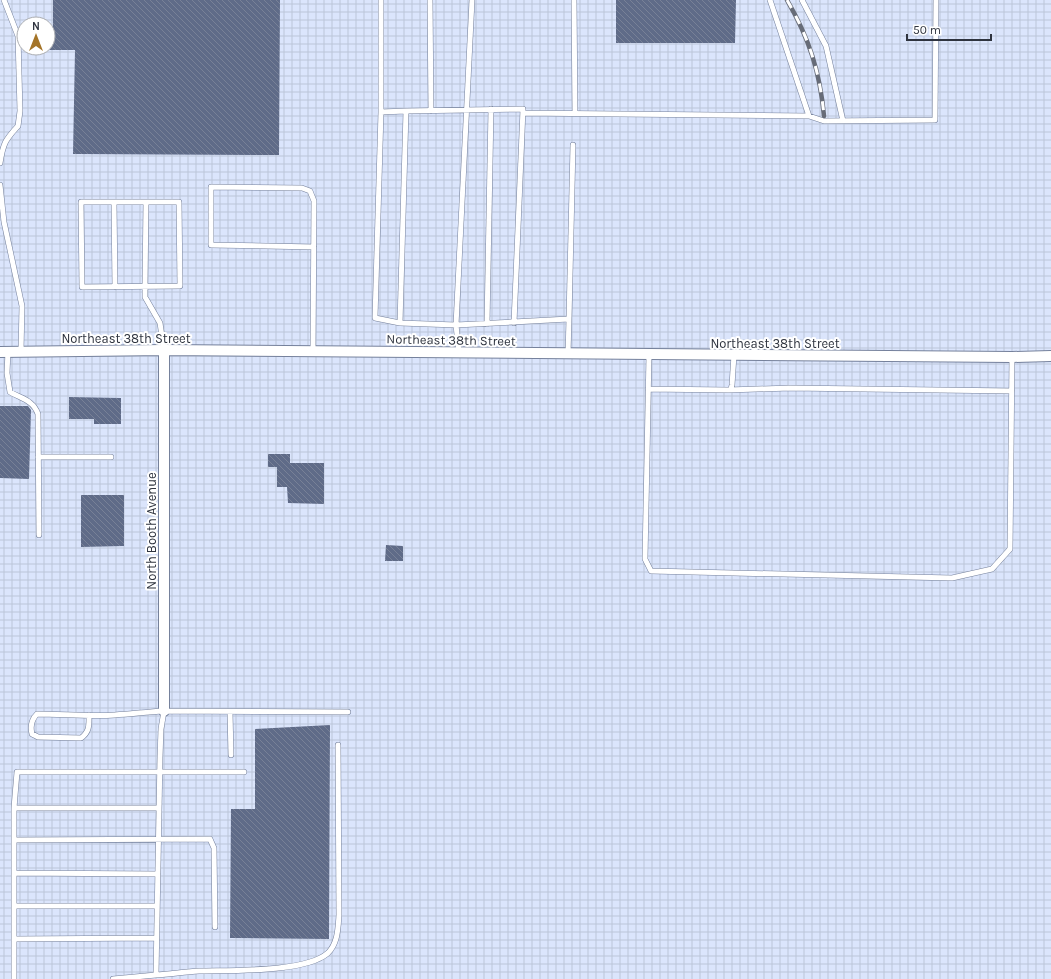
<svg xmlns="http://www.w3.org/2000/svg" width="1051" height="979" font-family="Karla,sans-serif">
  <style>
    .industrial { fill: url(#industrial-grid); fill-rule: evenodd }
    .building { fill: url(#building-back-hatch) }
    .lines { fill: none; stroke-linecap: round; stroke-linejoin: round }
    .service-casing { stroke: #75819c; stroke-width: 6 }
    .minor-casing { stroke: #75819c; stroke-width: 12 }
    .service { stroke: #fff; stroke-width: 5 }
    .minor { stroke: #fff; stroke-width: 10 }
    .rail-casing { stroke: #676c78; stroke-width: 4.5 }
    .rail { stroke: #fff; stroke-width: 3; stroke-dasharray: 9; stroke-linecap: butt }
    .labels { text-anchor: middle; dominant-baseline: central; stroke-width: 4; stroke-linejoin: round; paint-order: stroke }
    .street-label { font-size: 13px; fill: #2f343f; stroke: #fff }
  </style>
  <defs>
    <pattern id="industrial-grid" width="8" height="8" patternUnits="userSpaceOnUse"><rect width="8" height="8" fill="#dbe5fc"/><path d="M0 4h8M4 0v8" fill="none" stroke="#bcc5d9"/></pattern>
    <pattern id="building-back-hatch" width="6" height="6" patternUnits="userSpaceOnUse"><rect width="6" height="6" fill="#5f6b88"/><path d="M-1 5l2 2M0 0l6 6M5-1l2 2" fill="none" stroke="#788197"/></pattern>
  </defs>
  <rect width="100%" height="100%" fill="#e9effb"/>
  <path class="industrial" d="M0 0H1051V979H0ZM24 24H48V48H24Z"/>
  <path class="building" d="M53 0H280L279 155 73 154 75 50H48V29H53Z
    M616 0H736L735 43H616Z
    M69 397 121 398V424H94V419H69Z
    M0 406H28L31 410 29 479 0 478Z
    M268 454H290V463H324V504L288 503 287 487H277V467H268Z
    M81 495H124V546L81 547Z
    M386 545 403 546V561H385Z
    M330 725 329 939 230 938 231 809H255V729Z"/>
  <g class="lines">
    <g class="service-casing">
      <path id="service" d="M381 0V112
        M430 0 431 111
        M472 0 456 325 400 323 406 111 523 109 514 323
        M574 0 575 113
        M770 0 809 116
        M802 0 826 46 843 121
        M523 113 809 116 824 121 935 120 936 0
        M0 163C3 144 5 140 18 126L20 111 18 36 4 0
        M0 185 4 222 22 306 21 351
        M114 202 115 287
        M146 202H179L180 286 82 287 81 202H146L145 286V297L160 323 164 350
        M569 319 573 145
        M400 323 375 318 381 112 406 111
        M487 324 491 109
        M8 351 7 373 10 392C22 399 33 400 38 414L39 535
        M313 352 314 201 310 191 302 188 211 187V245L314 247
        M459 353 456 325 569 319 568 354
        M649 355 645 559 651 571 952 578 992 569 1010 549 1012 357
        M648 389 728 390 731 389 732 385 734 355
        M729 390 790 388 1012 391
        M38 457H111
        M230 712 231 755
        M89 715C89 724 90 732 81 738L38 737 32 734C30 726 32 719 37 714 63 714 89 717 115 715 131 714 147 712 164 711L348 712
        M14 808 17 772H244
        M14 840 210 839 214 848 215 927
        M14 873 158 874
        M14 906H157
        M14 939 157 938
        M156 975C170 974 185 972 199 971 230 970 305 973 328 953 338 943 338 928 339 915L338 745
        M14 979V808H159
        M113 979 156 975 160 757 161 729 164 711"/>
    </g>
    <g class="minor-casing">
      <path id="minor" d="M0 352 164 350 1012 357 1051 356
        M164 711V350"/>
    </g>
    <use href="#service" class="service"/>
    <use href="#minor" class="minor"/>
    <g class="rail-casing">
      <path id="rail" d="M787 0C809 38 820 72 824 116"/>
    </g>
    <use href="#rail" class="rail"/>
  </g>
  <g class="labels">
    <g class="street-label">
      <text x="126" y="338">Northeast 38th Street</text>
      <text transform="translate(451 340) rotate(1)">Northeast 38th Street</text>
      <text x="775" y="343">Northeast 38th Street</text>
      <text transform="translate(151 531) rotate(-90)">North Booth Avenue</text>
    </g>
  </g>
  <g transform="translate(36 36)"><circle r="19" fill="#ffffff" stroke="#acaeb2"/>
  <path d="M0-3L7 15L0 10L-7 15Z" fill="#a47428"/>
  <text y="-6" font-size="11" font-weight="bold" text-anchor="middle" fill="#2f343f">N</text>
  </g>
  <path d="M907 34v6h84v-6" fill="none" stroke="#2f343f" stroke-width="2"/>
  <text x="913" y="34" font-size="12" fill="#2f343f" stroke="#ffffff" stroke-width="3" paint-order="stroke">50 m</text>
</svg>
